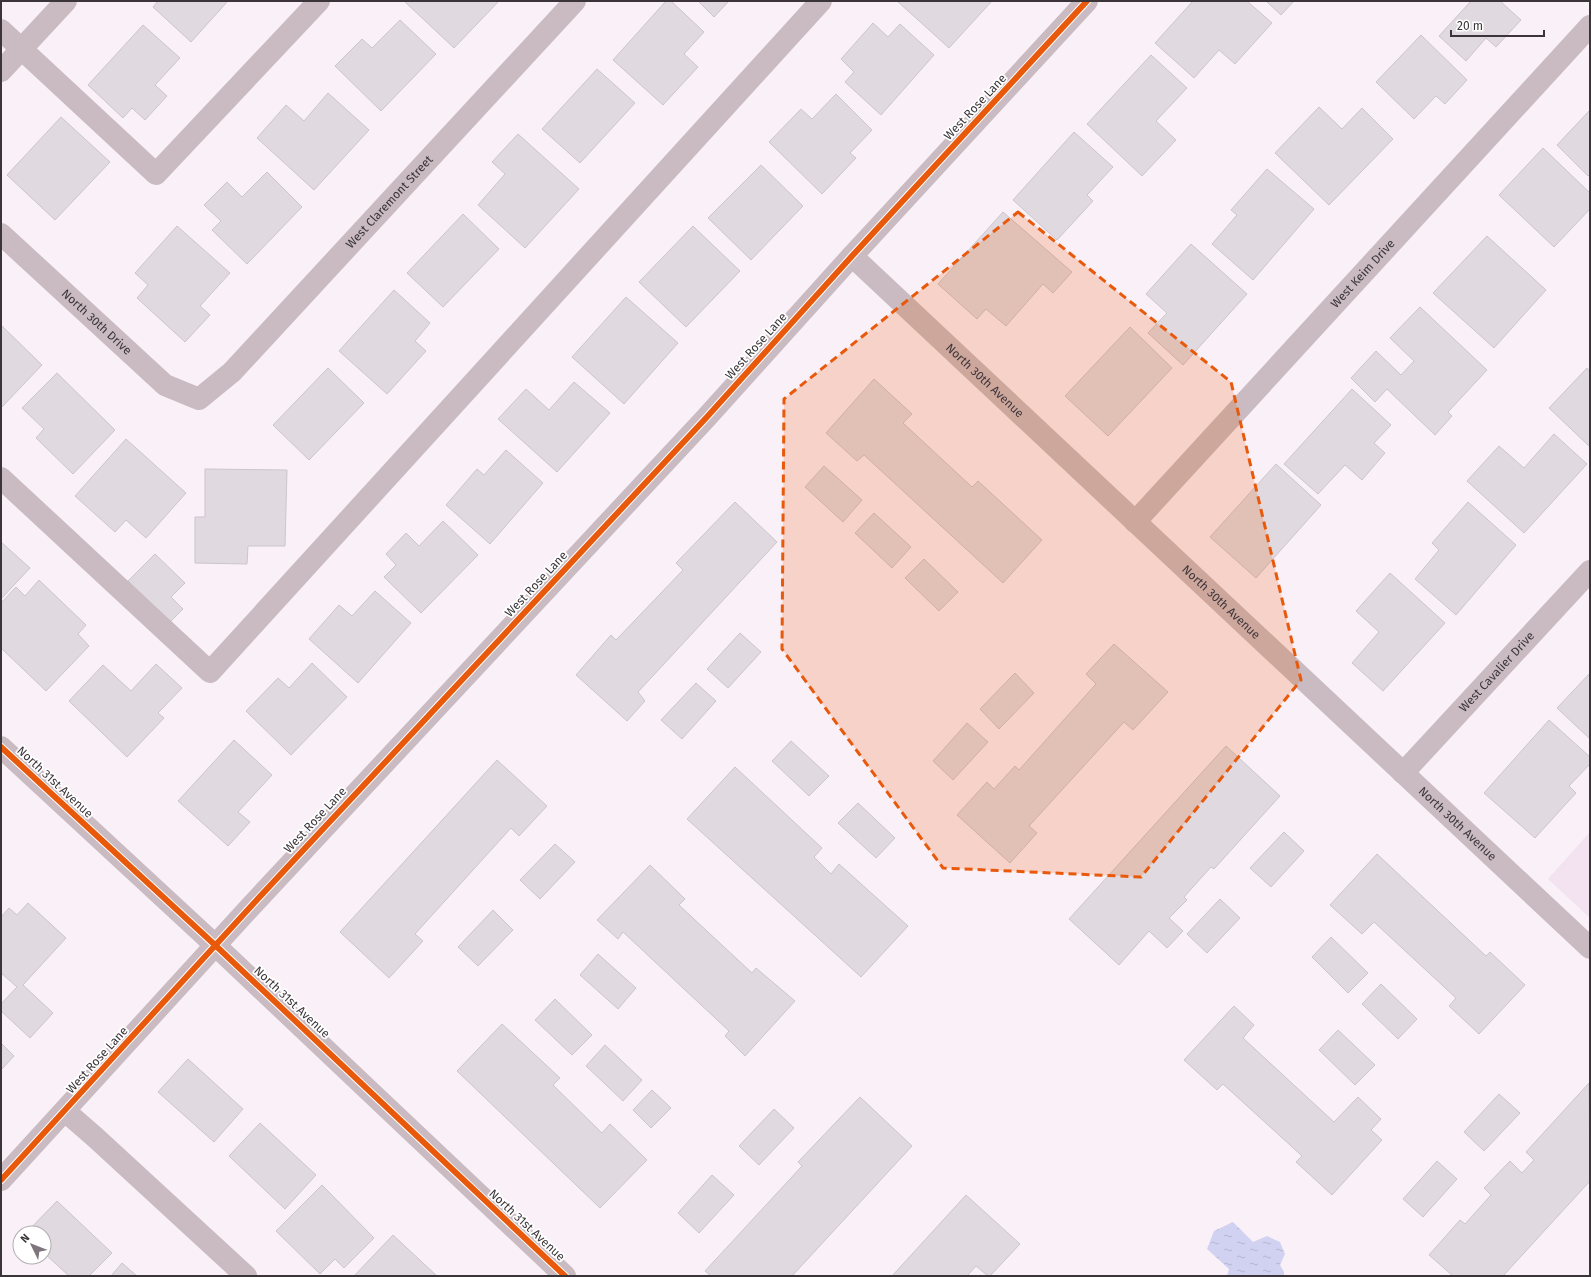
<svg xmlns="http://www.w3.org/2000/svg" width="1591" height="1277" font-family="'Fira Sans',sans-serif">
  <style>
    .built { fill: #f3e3f1 }
    .water { fill: url(#water-ripples) }
    .building { fill: #e0dae0; stroke: #cbc5cc }
    .lines { fill: none; stroke-linecap: round; stroke-linejoin: round }
    .minor { stroke: #c9bbc1; stroke-width: 22 }
    .cycleway-casing { stroke: #fff; stroke-width: 8 }
    .cycleway { stroke: #e8590c; stroke-width: 6 }
    .marked { fill: #e8590c; fill-opacity: 0.2; stroke: #e8590c; stroke-width: 3; stroke-dasharray: 8 5; stroke-linejoin: round }
    .labels { text-anchor: middle; dominant-baseline: central; stroke-width: 3.5; stroke-linejoin: round; paint-order: stroke }
    .street-label { font-size: 12px; fill: #3b353a; stroke: #fff }
  </style>
  <defs>
    <pattern id="water-ripples" width="26" height="14" patternUnits="userSpaceOnUse"><rect width="26" height="14" fill="#d1d2f2"/><path d="M2 4q2-2 4 0t4 0M15 11q2-2 4 0t4 0" fill="none" stroke="#b4b5d0"/></pattern>
  </defs>
  <rect width="100%" height="100%" fill="#faf0f8"/>
  <path class="built" d="M1590 832V918L1548 879Z"/>
  <path class="water" d="M1233 1222 1253 1242 1267 1236 1280 1242 1285 1254 1280 1265 1284 1272V1276H1227L1229 1269 1207 1249 1214 1231Z"/>
  <path class="building" d="M158 1H228L191 42 153 7Z
    M404 1H499L454 48Z
    M666 1H671L704 32 684 54 698 67 663 105 613 60Z
    M698 1H729L714 17Z
    M897 1H992L949 48Z
    M1193 1H1247L1272 23 1235 64 1219 50 1194 78 1155 43Z
    M1266 1H1294L1281 15Z
    M1471 1H1500L1521 20 1496 47 1486 38 1466 61 1439 36Z
    M400 20 436 54 381 111 335 66 362 39 372 48Z
    M873 23 888 37 900 24 934 55 881 115 845 82 854 72 841 59Z
    M143 25 180 58 155 85 167 96 145 120 132 108 123 118 88 85Z
    M1421 35 1467 80 1445 104 1436 96 1414 119 1376 82Z
    M1151 55 1187 88 1156 121 1176 140 1142 176 1087 124Z
    M597 69 635 103 580 163 542 129Z
    M328 93 369 130 314 190 257 138 286 105 304 121Z
    M836 94 872 130 850 153 856 158 822 194 769 142 801 109 812 119Z
    M1319 107 1342 129 1362 108 1393 139 1329 205 1275 153Z
    M1590 110V175L1588 176 1557 145Z
    M61 117 110 162 55 220 7 175Z
    M1074 132 1113 167 1087 195 1093 201 1057 240 1013 200Z
    M518 134 579 189 525 248 478 205 505 174 492 162Z
    M1543 148 1590 193V209L1554 247 1499 195Z
    M761 165 803 206 751 260 708 218Z
    M1267 169 1314 209 1253 280 1212 244 1237 215 1231 210Z
    M267 172 302 207 247 264 212 230 221 221 204 205 227 182 242 197Z
    M1003 212 1072 272 1053 293 1043 284 1006 326 986 309 977 319 938 284Z
    M463 214 499 249 443 307 407 273Z
    M177 226 230 273 200 306 210 315 185 342 137 298 148 285 135 273Z
    M693 226 740 271 686 327 639 282Z
    M1487 236 1546 290 1494 348 1433 293Z
    M1191 244 1247 294 1183 365 1148 333 1167 313 1146 294Z
    M394 290 430 323 415 341 426 351 387 394 339 351Z
    M626 297 678 343 624 404 572 357Z
    M1420 307 1487 370 1448 412 1452 416 1435 435 1387 389 1375 402 1351 378 1376 351 1401 375 1414 361 1390 338Z
    M1 325 42 365 1 408Z
    M1130 327 1172 368 1108 436 1065 396Z
    M328 368 364 403 309 460 273 425Z
    M1587 368 1590 372V447L1549 408Z
    M57 373 115 430 73 474 36 438 44 429 22 408Z
    M874 379 912 414 903 423 972 487 978 481 1042 540 1003 583 864 455 857 461 826 433Z
    M574 382 610 413 557 472 498 419 526 389 549 410Z
    M1352 389 1391 425 1374 443 1385 453 1362 480 1345 465 1318 494 1284 464Z
    M1554 434 1587 464 1524 533 1467 481 1499 446 1524 468Z
    M126 439 186 493 146 538 126 520 115 532 75 496Z
    M506 450 543 483 490 544 446 505 477 469 484 475Z
    M1276 464 1321 505 1256 578 1210 537Z
    M824 466 862 500 843 522 805 487Z
    M205 469 287 470 285 546H248L247 564 195 563V517H205Z
    M735 502 777 542 638 692 645 701 627 721 576 675 611 635 616 640 683 570 676 563Z
    M1468 502 1516 545 1456 615 1415 579 1439 550 1432 543Z
    M874 513 911 547 892 568 855 533Z
    M443 521 478 555 421 613 384 577 396 565 386 554 406 533 419 546Z
    M1 542 30 568 1 599Z
    M155 554 185 583 171 597 183 609 170 622 128 581Z
    M924 559 958 592 939 611 905 578Z
    M1390 573 1445 623 1383 691 1352 663 1379 632 1356 611Z
    M39 580 86 625 78 634 89 646 46 691 1 648V603L16 587 25 596Z
    M375 591 411 623 358 683 309 639 339 605 352 616Z
    M740 633 761 652 728 688 707 669Z
    M1114 644 1168 692 1133 730 1124 722 1029 826 1037 833 1010 863 957 815 987 782 994 789 1015 766 1019 770 1096 684 1086 674Z
    M312 663 347 697 291 755 246 711 278 678 289 688Z
    M156 664 182 688 158 713 164 718 127 757 69 701 103 665 131 691Z
    M1015 673 1034 693 999 729 980 709Z
    M1590 673V739L1557 708Z
    M696 683 716 701 682 739 661 720Z
    M1549 720 1590 757V764L1569 786 1576 793 1535 838 1484 793Z
    M967 723 988 742 953 780 933 761Z
    M234 740 272 775 238 812 250 822 228 846 178 801Z
    M791 741 829 776 809 796 772 761Z
    M1226 746 1280 796 1214 869 1211 867 1184 897 1187 900 1169 918 1183 931 1167 948 1149 931 1119 965 1069 919Z
    M497 760 547 806 519 836 511 828 415 934 423 941 389 978 340 932Z
    M735 767 822 848 814 857 831 874 839 864 908 926 861 977 687 819Z
    M858 803 895 838 876 858 838 823Z
    M1284 832 1304 851 1271 887 1250 868Z
    M555 844 575 862 540 899 520 880Z
    M1377 854 1486 956 1490 952 1525 985 1479 1034 1449 1006 1456 998 1374 922 1362 934 1330 905Z
    M650 865 685 899 679 905 752 973 756 968 795 1001 745 1056 725 1036 729 1031 623 932 618 939 597 920Z
    M1220 899 1240 918 1207 953 1187 934Z
    M28 903 66 938 23 985 53 1013 30 1038 1 1011V1004L17 987 1 973V917L9 908 17 915Z
    M493 910 513 930 478 966 458 947Z
    M1331 937 1368 973 1348 993 1312 957Z
    M598 954 636 988 618 1009 580 975Z
    M1381 984 1417 1019 1398 1039 1362 1004Z
    M555 999 592 1035 572 1055 535 1020Z
    M1234 1006 1254 1025 1243 1038 1334 1122 1358 1097 1381 1119 1371 1130 1382 1140 1332 1195 1296 1162 1302 1156 1223 1084 1217 1090 1184 1060Z
    M502 1024 560 1078 553 1085 602 1133 610 1124 647 1160 600 1208 457 1071Z
    M1338 1030 1375 1065 1355 1085 1319 1050Z
    M1 1043 14 1056 1 1070Z
    M605 1045 642 1080 623 1101 586 1066Z
    M188 1059 243 1109 214 1142 158 1092Z
    M1589 1083 1590 1181 1503 1276H1453L1429 1255 1460 1220 1465 1224 1491 1195 1484 1188 1510 1161 1522 1173 1534 1160 1526 1152Z
    M652 1090 671 1108 651 1128 633 1110Z
    M1499 1094 1520 1113 1484 1151 1464 1132Z
    M860 1097 912 1146 792 1276H711L705 1271 802 1166 798 1162Z
    M774 1109 794 1128 759 1165 739 1146Z
    M260 1123 316 1175 285 1209 229 1156Z
    M1437 1161 1457 1179 1423 1217 1403 1199Z
    M712 1175 734 1195 699 1233 678 1213Z
    M322 1185 374 1238 344 1268 335 1259 320 1274 276 1231Z
    M966 1195 1020 1244 990 1276H988L976 1266 967 1276H892Z
    M57 1201 112 1253 89 1276H69L44 1253V1233H26Z
    M393 1235 437 1276H354Z
    M122 1263 137 1276H111Z"/>
  <g class="lines">
    <g class="minor">
      <path d="M1 30 156 174 319 1"/>
      <path d="M1 71 66 1"/>
      <path id="s1" d="M1 234 165 385 199 399 232 372 575 1"/>
      <path id="s2" d="M852 256 1590 948"/>
      <path d="M1 478 210 672 821 1"/>
      <path id="s3" d="M1135 522 1590 26"/>
      <path d="M1 747 215 945 565 1276"/>
      <path id="s4" d="M1403 773 1590 571"/>
      <path d="M65 1111 96 1138 246 1276"/>
      <path d="M1 1180 254 903 706 418 852 256 1087 1"/>
    </g>
    <g class="cycleway-casing">
      <path id="cycleway" d="M1 747 215 945 565 1276
        M1 1180 254 903 706 418 852 256 1087 1"/>
    </g>
    <use href="#cycleway" class="cycleway"/>
  </g>
  <path class="marked" d="M1018 212 1231 382 1301 680 1141 877 943 868 782 649 784 399Z"/>
  <g class="labels">
    <g class="street-label">
      <text transform="translate(975 107) rotate(-47)">West Rose Lane</text>
      <text stroke="none"><textPath href="#s1" startOffset="534">West Claremont Street</textPath></text>
      <text stroke="none"><textPath href="#s3" startOffset="337">West Keim Drive</textPath></text>
      <text stroke="none"><textPath href="#s1" startOffset="130">North 30th Drive</textPath></text>
      <text transform="translate(756 346) rotate(-48)">West Rose Lane</text>
      <text stroke="none"><textPath href="#s2" startOffset="182">North 30th Avenue</textPath></text>
      <text transform="translate(536 584) rotate(-47)">West Rose Lane</text>
      <text stroke="none"><textPath href="#s2" startOffset="506">North 30th Avenue</textPath></text>
      <text stroke="none"><textPath href="#s4" startOffset="138">West Cavalier Drive</textPath></text>
      <text transform="translate(55 782) rotate(43)">North 31st Avenue</text>
      <text transform="translate(315 820) rotate(-47)">West Rose Lane</text>
      <text stroke="none"><textPath href="#s2" startOffset="830">North 30th Avenue</textPath></text>
      <text transform="translate(292 1002) rotate(43)">North 31st Avenue</text>
      <text transform="translate(97 1060) rotate(-48)">West Rose Lane</text>
      <text transform="translate(527 1225) rotate(43)">North 31st Avenue</text>
    </g>
  </g>
  <rect width="1591" height="1277" fill="none" stroke="#3b353a" stroke-width="4"/>
  <g transform="translate(32 1245) rotate(313)"><circle r="19" fill="#ffffff" stroke="#b1aeb0"/>
  <path d="M0-3L7 15L0 10L-7 15Z" fill="#7e767c"/>
  <text y="-6" font-size="11" font-weight="bold" text-anchor="middle" fill="#3b353a">N</text>
  </g>
  <path d="M1451 30v6h93v-6" fill="none" stroke="#3b353a" stroke-width="2"/>
  <text x="1457" y="30" font-size="12" fill="#3b353a" stroke="#ffffff" stroke-width="3" paint-order="stroke">20 m</text>
</svg>
